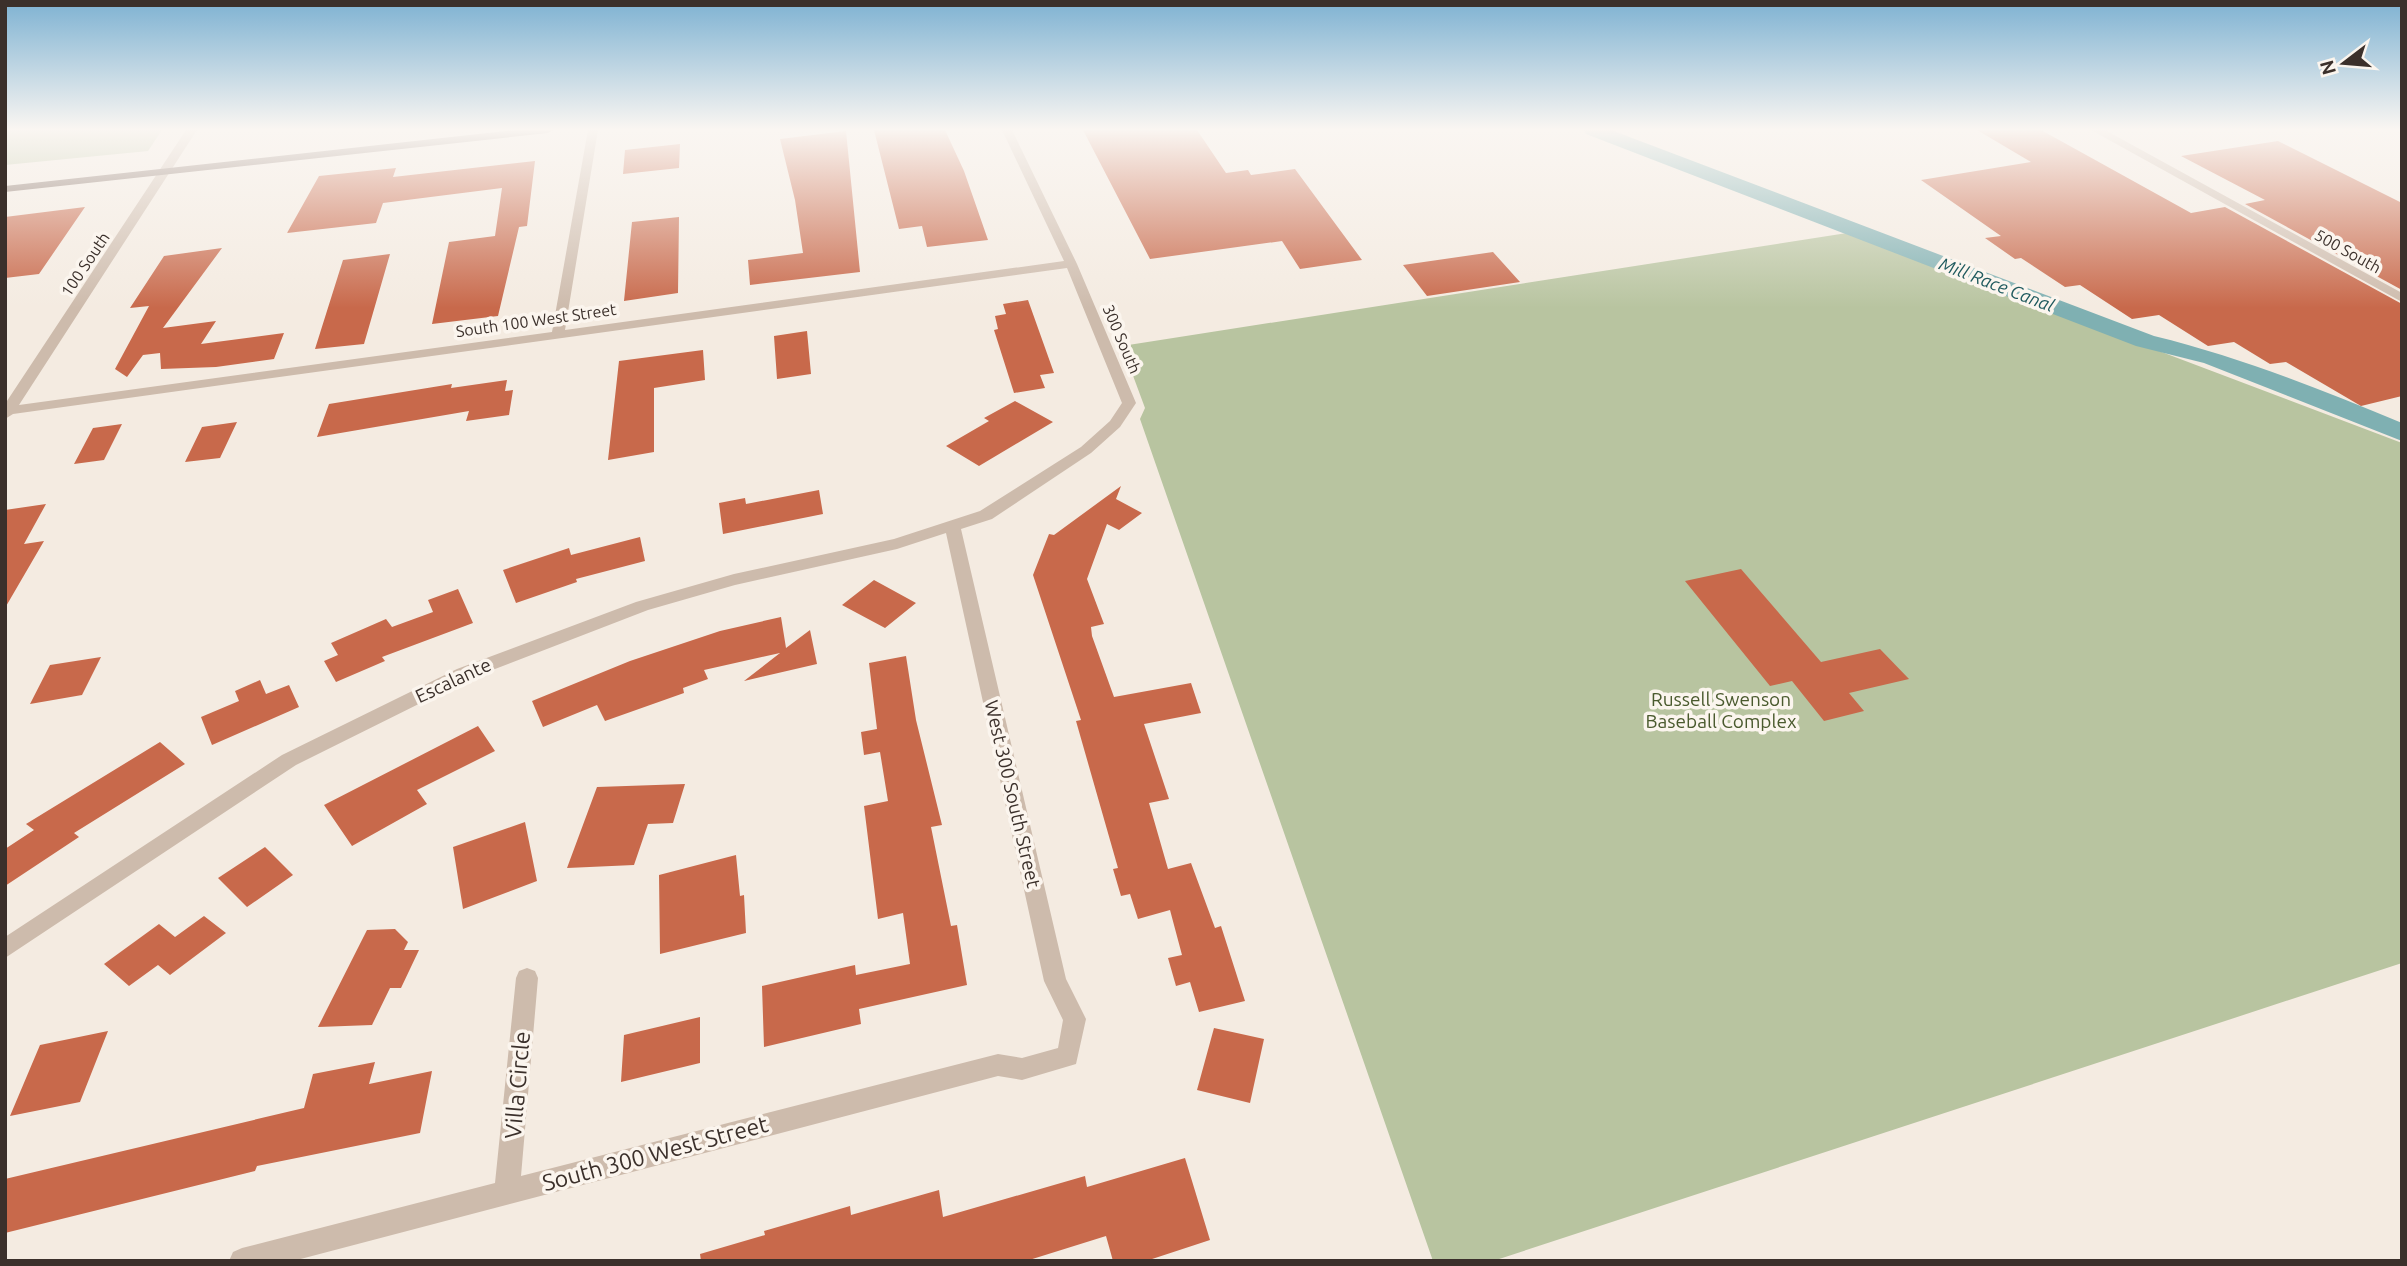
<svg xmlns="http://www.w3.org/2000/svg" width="2407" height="1266" font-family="Ubuntu,sans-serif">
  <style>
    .green { fill: #b8c4a0 }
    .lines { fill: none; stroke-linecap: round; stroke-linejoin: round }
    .canal { fill: #7fb0b2; fill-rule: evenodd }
    .building { fill: #c8694b }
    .minor { fill: #cdbbac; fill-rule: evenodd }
    .major { fill: #7d675c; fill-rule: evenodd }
    .labels { text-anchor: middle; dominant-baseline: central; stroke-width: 7; stroke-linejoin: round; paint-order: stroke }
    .far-street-label { font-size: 16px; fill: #3b302b; stroke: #fbf5ee }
    .far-water-label { font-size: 18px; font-style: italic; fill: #1f5a5e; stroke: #fbf5ee }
    .street-label { font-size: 19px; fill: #3b302b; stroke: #fbf5ee }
    .park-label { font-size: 19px; fill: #4a5a2e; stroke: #fbf5ee }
    .near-street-label { font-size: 23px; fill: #3b302b; stroke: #fbf5ee }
  </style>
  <rect width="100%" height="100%" fill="#f4ebe1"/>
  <path class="green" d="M5 130H162L148 151 5 165Z
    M1847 233 2402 443V963L1493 1261H1433L1140 419 1145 408 1122 346Z"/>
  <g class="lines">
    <path class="canal" d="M1584 130H1611L2154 336C2240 357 2320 389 2402 423V441L2204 363 2136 346 1586 134Z"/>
  </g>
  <path class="building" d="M874 130H945L964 171 988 240 927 247 922 226 899 229Z
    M1083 130H1197L1226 173 1248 170 1251 175 1295 169 1362 260 1300 269 1282 241 1150 259Z
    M1977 130H2041L2191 213 2225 207 2402 304V396L2361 406 2286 362 2270 364 2234 342 2208 346 2159 315 2132 319 2080 285 2065 287 2021 258 2015 259 1985 238 2001 236 1921 180 2031 162Z
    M846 131 860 272 750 285 748 260 803 253 795 200 780 139Z
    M2278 141 2402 203V290L2245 204 2265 200 2181 156Z
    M680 144 679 168 623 174 625 150Z
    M535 161 527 226 519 227 498 316 432 324 449 242 495 236 502 188 383 203 376 223 287 233 319 176 396 168 393 177Z
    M85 207 39 274 5 278V217Z
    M679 217 678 293 624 301 632 222Z
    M222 248 163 328 216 321 201 344 284 333 274 359 216 367 161 369 160 353 143 355 127 377 115 369 149 306 130 308 164 256Z
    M1493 252 1520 282 1427 296 1403 265Z
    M390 254 364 344 315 349 343 260Z
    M1028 300 1054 373 1040 375 1045 388 1014 393 994 330 998 329 995 316 1006 314 1003 304Z
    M807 331 811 374 777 379 774 336Z
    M703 350 705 380 654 388V452L608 460 619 361Z
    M507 380 505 391 513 390 509 415 466 421 469 411 317 437 329 404 452 384 451 388Z
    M1015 401 1053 422 979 466 946 446 989 421 984 418Z
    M237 422 220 458 185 462 202 427Z
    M122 424 104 460 74 464 93 428Z
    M1121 486 1116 499 1142 513 1119 530 1107 524 1087 579 1104 624 1091 627 1092 636 1114 697 1191 683 1201 713 1144 724 1169 799 1149 803 1168 869 1191 863 1215 928 1221 926 1245 1001 1199 1012 1190 982 1176 986 1168 958 1182 955 1170 910 1138 919 1130 894 1121 896 1113 869 1118 868 1076 721 1081 720 1033 575 1049 534 1054 535Z
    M819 490 823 514 723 534 719 503 745 498 746 504Z
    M46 504 24 544 44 541 5 608V510Z
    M640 537 645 561 576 579 577 582 516 603 503 570 569 548 571 555Z
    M1741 569 1821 662 1880 649 1909 679 1849 693 1864 711 1824 721 1792 681 1770 686 1685 581Z
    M874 580 916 603 885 628 842 605Z
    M458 589 473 623 382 657 385 661 336 682 324 661 338 655 331 643 386 619 392 627 433 612 428 600Z
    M781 617 786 648 810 630 817 664 744 681 780 653 704 670 708 679 683 688 684 693 605 721 597 705 543 727 532 701 630 661 720 631Z
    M906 656 916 720 942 825 931 827 951 926 957 925 967 985 859 1009 861 1024 764 1047 762 986 855 965 856 975 910 964 903 913 878 919 864 806 888 801 880 752 864 755 861 732 877 729 869 663Z
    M101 657 82 695 30 704 50 665Z
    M260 680 266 694 289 685 299 707 212 745 201 717 239 701 235 691Z
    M478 726 495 751 417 790 427 804 352 846 324 805Z
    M160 742 185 764 74 833 79 837 5 886V849L34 830 26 824Z
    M685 784 673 823 648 824 634 865 567 868 597 787Z
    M525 822 537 881 463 909 453 847Z
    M265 847 293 875 247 907 218 878Z
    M736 855 740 896 744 895 746 933 660 954 659 875Z
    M204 916 226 933 170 975 158 965 129 986 104 964 159 924 175 937Z
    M395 929 408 942 404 950H419L401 988H390L372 1025 318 1027 367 930Z
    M700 1017V1063L621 1082 624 1035Z
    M1214 1028 1264 1039 1250 1103 1197 1090Z
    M108 1031 80 1102 10 1116 40 1045Z
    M375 1062 369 1084 432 1071 420 1133 257 1166 255 1171 5 1233V1179L304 1108 313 1074Z
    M1185 1158 1210 1240 1146 1261H1113L1106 1236 1026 1261H701L700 1254 765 1235 764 1231 850 1206 851 1215 939 1190 943 1217 1085 1176 1087 1187Z"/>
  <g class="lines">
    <path class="minor" d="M186 130H197L19 405 552 332 588 130H598L565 330 1064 261 1002 130H1012L1077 264 1136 403 1120 427 1091 453 992 519 961 529 1066 979 1086 1019 1076 1064 1022 1080 998 1076 293 1261H229L233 1252 242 1248 495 1183 516 978 519 971 527 968 535 971 538 978 521 1176 998 1054 1022 1058 1058 1048 1063 1020 1044 981 946 533 897 549 735 585 648 610 469 679 296 765 5 958V937L282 755 457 669 636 602 734 574 894 539 980 511 1081 447 1110 421 1122 403 1067 268 13 414 5 419V404Z
      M2091 130H2105L2402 293V302Z"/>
    <path class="major" d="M515 130H553L548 133 5 192V186Z"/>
  </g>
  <linearGradient id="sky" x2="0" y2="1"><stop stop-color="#7eb2d2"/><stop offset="0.42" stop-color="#faf6f2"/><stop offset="1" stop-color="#faf6f2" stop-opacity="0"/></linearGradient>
  <rect width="2407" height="308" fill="url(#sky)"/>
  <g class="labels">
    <g class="far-street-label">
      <text transform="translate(2348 251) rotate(29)">500 South</text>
      <text transform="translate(85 264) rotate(-56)">100 South</text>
      <text transform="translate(536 320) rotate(-8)">South 100 West Street</text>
      <text transform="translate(1122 339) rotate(67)">300 South</text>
    </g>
    <g class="far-water-label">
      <text transform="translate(1997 284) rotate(21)">Mill Race Canal</text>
    </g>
    <g class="street-label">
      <text transform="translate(453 680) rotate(-25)">Escalante</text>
      <text transform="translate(1013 794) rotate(77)">West 300 South Street</text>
    </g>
    <g class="park-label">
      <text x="1721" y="699">Russell Swenson<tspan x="1721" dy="22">Baseball Complex</tspan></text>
    </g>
    <g class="near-street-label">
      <text transform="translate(517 1085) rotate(-85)">Villa Circle</text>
      <text transform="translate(655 1153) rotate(-15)">South 300 West Street</text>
    </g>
  </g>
  <rect width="2407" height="1266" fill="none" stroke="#3b302b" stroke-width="14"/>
  <g transform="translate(2344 63) rotate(254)" stroke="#fbf5ee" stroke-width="5" paint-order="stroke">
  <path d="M0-5L12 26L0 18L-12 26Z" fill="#3b302b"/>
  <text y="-10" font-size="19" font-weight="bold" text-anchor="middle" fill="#3b302b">N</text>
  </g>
</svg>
